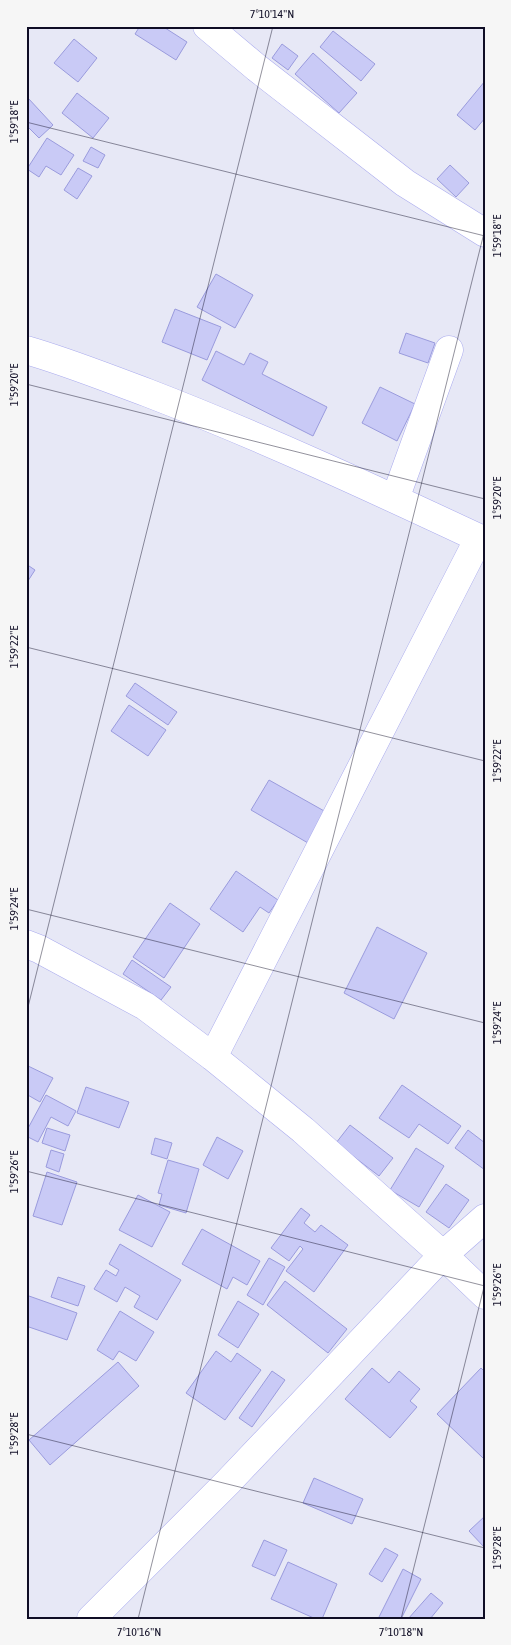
<svg xmlns="http://www.w3.org/2000/svg" width="511" height="1645" font-family="'Asap Condensed',sans-serif">
  <style>
    .building { fill: #c9caf6; stroke: #9a9bdd }
    .lines { fill: none; stroke-linecap: round; stroke-linejoin: round }
    .street-casing { stroke: #aaabee; stroke-width: 29 }
    .street { stroke: #fff; stroke-width: 28 }
    .ticks { fill: none; stroke: #0f0d25; stroke-width: 1; stroke-opacity: 0.45 }
    .neatline { fill: none; stroke: #0f0d25; stroke-width: 2 }
    .ticks-label { font-size: 12px; text-anchor: middle; fill: #0f0d25 }
  </style>
  <rect width="100%" height="100%" fill="#e7e8f6"/>
  <path class="building" d="M140 26H162L187 42 176 60 135 34Z
    M333 31 375 64 361 81 320 47Z
    M74 39 97 58 78 82 54 63Z
    M282 44 298 56 288 70 272 58Z
    M313 53 357 93 339 113 295 74Z
    M485 81V118L475 130 457 115Z
    M77 93 109 118 93 138 62 113Z
    M28 98 53 125 39 138 26 125V99Z
    M47 138 74 155 61 175 46 166 39 177 27 169Z
    M91 147 105 155 98 168 83 161Z
    M450 165 469 183 456 197 437 179Z
    M78 168 92 176 77 199 64 190Z
    M216 274 253 295 235 328 197 307Z
    M175 309 221 327 207 360 162 342Z
    M406 333 435 343 428 363 399 353Z
    M216 351 244 365 250 353 268 362 262 374 327 407 313 436 202 380Z
    M380 387 415 404 397 441 362 423Z
    M26 564 35 570 26 584Z
    M135 683 177 712 168 725 126 696Z
    M129 705 166 730 148 756 111 731Z
    M269 780 326 812 308 843 251 810Z
    M236 871 278 900 269 913 260 907 243 932 210 909Z
    M170 903 200 924 164 978 133 957Z
    M377 927 427 953 394 1019 344 993Z
    M132 960 171 987 161 1000 123 974Z
    M26 1065 53 1078 40 1102 26 1094Z
    M402 1085 461 1126 448 1144 419 1124 409 1138 379 1118Z
    M86 1087 129 1102 119 1128 77 1113Z
    M46 1095 76 1111 68 1126 51 1117 38 1142 26 1136V1132Z
    M350 1125 393 1158 379 1176 336 1143Z
    M47 1128 70 1135 65 1151 42 1143Z
    M468 1130 485 1143V1170L455 1148Z
    M217 1137 243 1151 228 1179 203 1165Z
    M155 1138 172 1143 167 1159 151 1154Z
    M416 1148 444 1166 419 1207 390 1190Z
    M51 1150 64 1154 59 1172 46 1167Z
    M168 1160 199 1169 186 1213 159 1205 162 1194 158 1193Z
    M47 1172 77 1182 62 1225 33 1216Z
    M446 1184 469 1200 449 1228 426 1212Z
    M138 1195 170 1212 152 1247 119 1230Z
    M301 1208 310 1215 304 1223 315 1232 321 1225 348 1245 314 1292 286 1271 303 1249 300 1246 289 1261 271 1248Z
    M202 1229 260 1261 247 1285 233 1277 227 1289 182 1264Z
    M120 1244 181 1280 157 1320 134 1307 140 1296 125 1287 117 1302 94 1289 106 1270 116 1276 119 1270 109 1264Z
    M269 1258 285 1267 263 1305 247 1295Z
    M58 1277 85 1286 78 1306 51 1297Z
    M285 1281 347 1329 328 1353 267 1305Z
    M29 1296 77 1313 67 1340 26 1326V1304Z
    M238 1301 259 1314 238 1348 218 1335Z
    M120 1311 154 1332 136 1361 119 1351 113 1360 97 1350Z
    M216 1351 231 1362 237 1353 261 1370 225 1420 186 1393Z
    M118 1362 139 1386 50 1465 29 1440Z
    M372 1368 389 1383 399 1371 420 1389 410 1401 417 1407 390 1438 345 1399Z
    M481 1368 485 1372V1456L483 1458 437 1414Z
    M272 1371 285 1380 252 1427 239 1418Z
    M314 1478 363 1499 352 1524 303 1503Z
    M485 1516V1548L469 1531Z
    M264 1540 287 1550 275 1576 252 1566Z
    M385 1548 398 1555 382 1582 369 1574Z
    M288 1562 337 1584 322 1619H316L271 1599Z
    M403 1569 421 1579 401 1619H378Z
    M431 1593 443 1603 430 1619H408Z"/>
  <g class="lines">
    <g class="street-casing">
      <path id="street" d="M207 26 257 68 405 183 485 233
        M26 350C68 362 107 378 148 393 262 437 374 489 485 541
        M395 499 449 350
        M26 944 39 949 145 1006 213 1057 303 1130 443 1255 485 1295
        M213 1057 479 538
        M91 1619 228 1482 443 1255 485 1218"/>
    </g>
    <use href="#street" class="street"/>
  </g>
  <path class="ticks" d="M26 122 485 236M26 384 485 499M26 647 485 761M26 909 485 1023M26 1015 273 26M26 1171 485 1286M26 1434 485 1548M138 1619 485 229M401 1619 485 1283"/>
  <rect width="511" height="1645" fill="none" stroke="#f6f6f6" stroke-width="55"/>
  <rect x="28" y="28" width="456" height="1590" class="neatline"/>
  <g class="ticks-label">
    <text x="272" y="18">7°10'14"N</text>
    <text transform="translate(14 122) rotate(-90)" y="4">1°59'18"E</text>
    <text transform="translate(497 236) rotate(-90)" y="4">1°59'18"E</text>
    <text transform="translate(14 385) rotate(-90)" y="4">1°59'20"E</text>
    <text transform="translate(497 498) rotate(-90)" y="4">1°59'20"E</text>
    <text transform="translate(14 647) rotate(-90)" y="4">1°59'22"E</text>
    <text transform="translate(497 761) rotate(-90)" y="4">1°59'22"E</text>
    <text transform="translate(14 909) rotate(-90)" y="4">1°59'24"E</text>
    <text transform="translate(497 1023) rotate(-90)" y="4">1°59'24"E</text>
    <text transform="translate(14 1172) rotate(-90)" y="4">1°59'26"E</text>
    <text transform="translate(497 1285) rotate(-90)" y="4">1°59'26"E</text>
    <text transform="translate(14 1434) rotate(-90)" y="4">1°59'28"E</text>
    <text transform="translate(497 1548) rotate(-90)" y="4">1°59'28"E</text>
    <text x="139" y="1636">7°10'16"N</text>
    <text x="401" y="1636">7°10'18"N</text>
  </g>
</svg>
